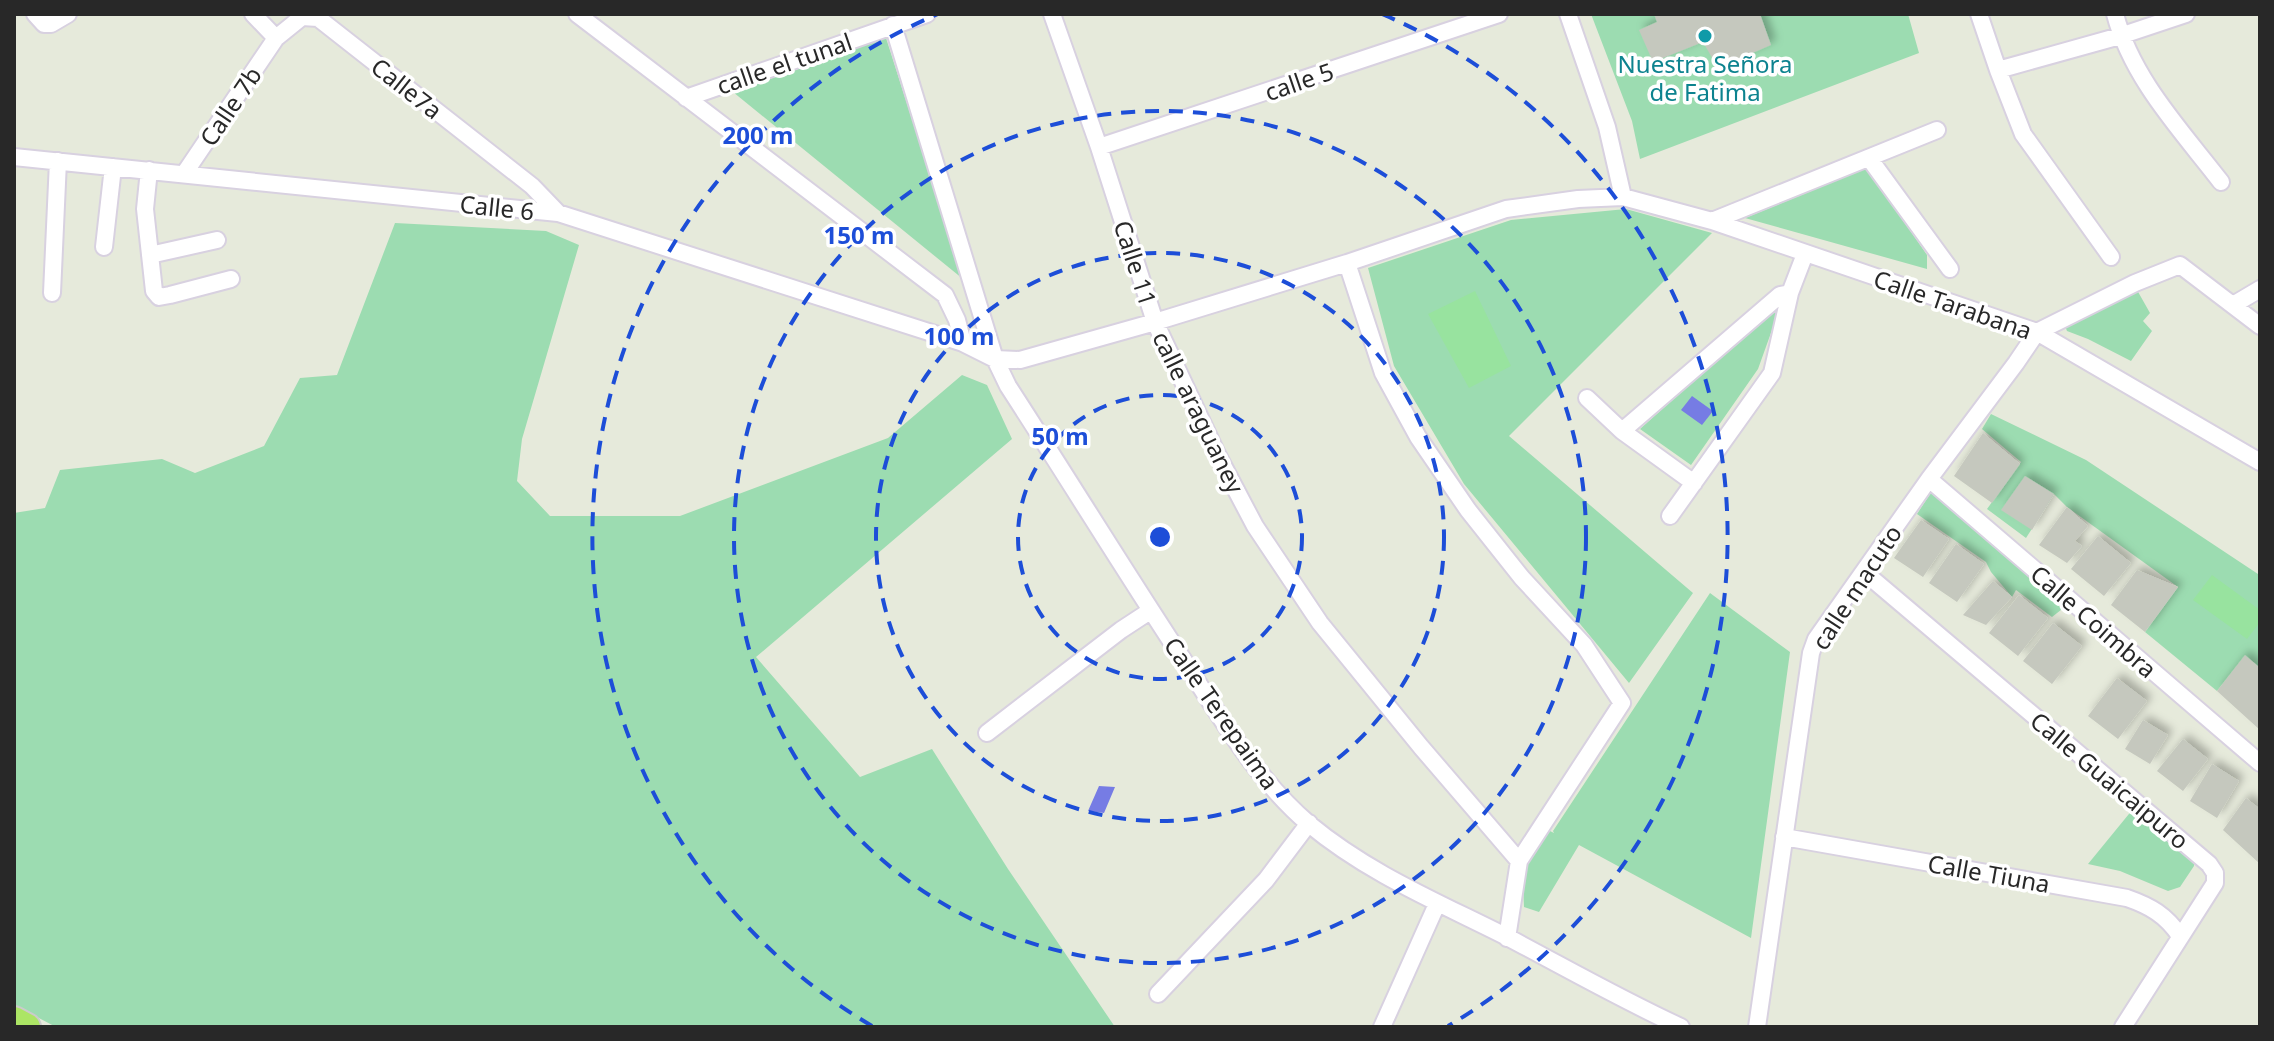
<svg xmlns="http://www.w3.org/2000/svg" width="2274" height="1041" font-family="'Noto Sans',sans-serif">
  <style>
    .green { fill: #9cdcb1 }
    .pitch { fill: #98e39f }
    .water { fill: #767ce4 }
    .building { fill: #c5c8be; filter: url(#shadow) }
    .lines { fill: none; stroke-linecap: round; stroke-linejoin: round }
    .street-casing { stroke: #d8d1e0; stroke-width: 20 }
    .primary-casing { stroke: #cbcbcb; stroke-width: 30 }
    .street { stroke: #fff; stroke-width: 16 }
    .primary { stroke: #ace565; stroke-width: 26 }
    .ring { fill: none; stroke: #1d4ed8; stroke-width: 4; stroke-dasharray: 14 10 }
    .culture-dot { fill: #0f9aa8; stroke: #fff; stroke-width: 3 }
    .labels { text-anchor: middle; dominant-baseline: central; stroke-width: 7; stroke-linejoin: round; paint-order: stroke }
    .street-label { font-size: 24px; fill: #282828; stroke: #fff }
    .culture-label { font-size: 24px; fill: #0d838f; stroke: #fff }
    .centre { fill: #1d4ed8; stroke: #fff; stroke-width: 4 }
    .ring-label { font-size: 24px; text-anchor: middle; font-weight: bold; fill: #1d4ed8; stroke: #fff; stroke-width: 7; stroke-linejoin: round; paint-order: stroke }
  </style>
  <defs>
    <filter id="shadow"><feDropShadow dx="5" dy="-5" stdDeviation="4" flood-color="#0004"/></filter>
  </defs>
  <rect width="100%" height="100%" fill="#e6eadb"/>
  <path class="green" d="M1591 14H1908L1919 53 1640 159 1632 121Z
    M886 38 963 279 733 92Z
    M1867 168 1927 255V269L1745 218Z
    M1626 209 1712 233 1509 436 1693 593 1629 683 1464 484 1394 366 1368 268 1511 220Z
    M395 223 546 231 579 245 522 439 517 481 550 516H680L888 438 962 375 987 385 1012 439 756 657 860 777 932 749 1008 869 1115 1027H56L14 1005V513L45 508 60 470 162 459 195 473 264 446 300 378 337 375Z
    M2137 290 2150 313 2143 321 2152 331 2131 361 2088 339 2067 331 2063 321Z
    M1777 300 1781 305 1758 369 1691 465 1640 429 1696 379Z
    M1991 414 2086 460 2258 574 2260 576V668L2245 656 2217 691 2145 632 2178 587 2067 507 2054 494 2026 538 1987 509 2021 462 1982 429Z
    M1932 491 2066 606 2052 617 2016 590 2012 597 1991 572 1986 562 1917 514Z
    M1710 593 1790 652 1751 938 1579 845 1539 912 1524 907 1522 863 1544 828 1554 833 1553 831Z
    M2133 809 2194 859V866L2180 887 2168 891 2120 871 2088 864Z"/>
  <path class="pitch" d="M1475 291 1511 366 1469 388 1428 314Z
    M2212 575 2260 610V622L2247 639 2193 600Z"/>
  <path class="water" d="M1692 396 1713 411 1702 425 1681 410Z
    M1099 786 1115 787 1104 813 1088 811Z"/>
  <path class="building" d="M1654 14H1760L1771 45 1718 68 1703 42 1653 62 1639 30 1657 22Z
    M1983 433 2020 464 1992 503 1954 476Z
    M2025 476 2054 494 2032 530 2001 510Z
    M2067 507 2088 526 2075 541 2082 546 2067 563 2039 545Z
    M1921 520 1949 539 1923 577 1894 558Z
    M2098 536 2131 563 2104 596 2071 569Z
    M1956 544 1984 564 1957 602 1929 583Z
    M2137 570 2178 587 2145 632 2111 605Z
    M1993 581 2012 597 1986 625 1963 615Z
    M2019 595 2048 618 2018 656 1989 633Z
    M2053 623 2082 646 2052 684 2023 661Z
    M2245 655 2260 668V730L2217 691Z
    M2117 678 2147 701 2118 739 2088 716Z
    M2143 720 2168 735 2150 764 2125 749Z
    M2183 739 2208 759 2183 791 2157 771Z
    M2212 764 2239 781 2217 818 2190 801Z
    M2246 798 2260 809V864L2223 830Z"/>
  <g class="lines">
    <g class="street-casing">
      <path id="street" d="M35 14 44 24H51L68 14
        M253 14 276 38 302 17 318 18 532 186 558 213
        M577 14 945 295 957 320 963 343
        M1568 14 1607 127 1623 197
        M1979 14 1998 70
        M2115 14C2132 79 2181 130 2221 182
        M893 25 995 359 1008 386C1067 477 1124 570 1184 661 1221 718 1257 780 1309 824 1369 874 1440 903 1509 938 1566 968 1622 1000 1681 1027
        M686 98 927 14
        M1099 147 1499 14
        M14 157 558 213 963 343 995 359 1020 360 1155 322 1099 147 1052 14
        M1869 158 1950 269
        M149 170 145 209 154 291 159 297 170 295 231 279
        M184 174 276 38
        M1712 221 1937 130
        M104 247 113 167
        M150 255 217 240
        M2111 257 2023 134 1998 70 2120 36 2186 14
        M1347 263 1383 373 1418 437 1468 510 1522 578 1584 645 1622 703 1519 861
        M52 293 58 161
        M2233 305 2260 289
        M2037 332 2135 283 2180 265 2260 326
        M1587 398 1622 431 1694 483
        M1622 431 1780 295 1790 293
        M1929 479 2260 763
        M1670 516 1772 373 1790 293 1805 254
        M1864 572 2209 864 2215 873V883L2123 1027
        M987 733 1121 630 1150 611
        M1784 837 2127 898C2150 906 2166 915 2180 936
        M1507 938 1519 861 1421 747 1320 623 1255 526 1217 454 1155 322 1347 263 1506 209 1578 199 1623 197 1712 221 2037 332 2260 462
        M1158 994 1266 880 1309 823
        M1382 1027 1437 904
        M1757 1027 1811 653 1816 639 1929 479 2016 363 2037 332"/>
    </g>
    <g class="primary-casing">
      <path id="primary" d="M14 1020 27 1027"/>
    </g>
    <use href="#street" class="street"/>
    <use href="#primary" class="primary"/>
  </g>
  <g class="ring">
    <circle cx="1160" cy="537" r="142"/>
    <circle cx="1160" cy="537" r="284"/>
    <circle cx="1160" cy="537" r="426"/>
    <path d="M872 1026A568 568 0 0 1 938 14M1382 14A568 568 0 0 1 1448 1026"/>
  </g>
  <circle class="culture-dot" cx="1705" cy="36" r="8"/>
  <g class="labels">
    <g class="street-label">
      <text transform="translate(784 63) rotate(-19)">calle el tunal</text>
      <text transform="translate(1299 81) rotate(-19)">calle 5</text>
      <text transform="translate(407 88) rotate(38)">Calle7a</text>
      <text transform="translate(230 106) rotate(-56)">Calle 7b</text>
      <text transform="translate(497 207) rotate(6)">Calle 6</text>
      <text transform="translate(1136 263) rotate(72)">Calle 11</text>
      <text transform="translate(1953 304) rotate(19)">Calle Tarabana</text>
      <text transform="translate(1199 412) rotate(64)">calle araguaney</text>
      <text transform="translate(1856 587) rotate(-57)">calle macuto</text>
      <text transform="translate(2094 621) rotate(41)">Calle Coimbra</text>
      <text transform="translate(1222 713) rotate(55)">Calle Terepaima</text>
      <text transform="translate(2110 780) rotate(40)">Calle Guaicaipuro</text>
      <text transform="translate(1989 873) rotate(10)">Calle Tiuna</text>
    </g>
    <g class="culture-label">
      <text x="1705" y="63">Nuestra Señora<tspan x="1705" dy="28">de Fatima</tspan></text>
    </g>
  </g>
  <circle cx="1160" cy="537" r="12" class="centre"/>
  <g class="ring-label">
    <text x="758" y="144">200 m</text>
    <text x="859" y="244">150 m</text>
    <text x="959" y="345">100 m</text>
    <text x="1060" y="445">50 m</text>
  </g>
  <rect width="2274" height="1041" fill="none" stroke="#282828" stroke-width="32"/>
</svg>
